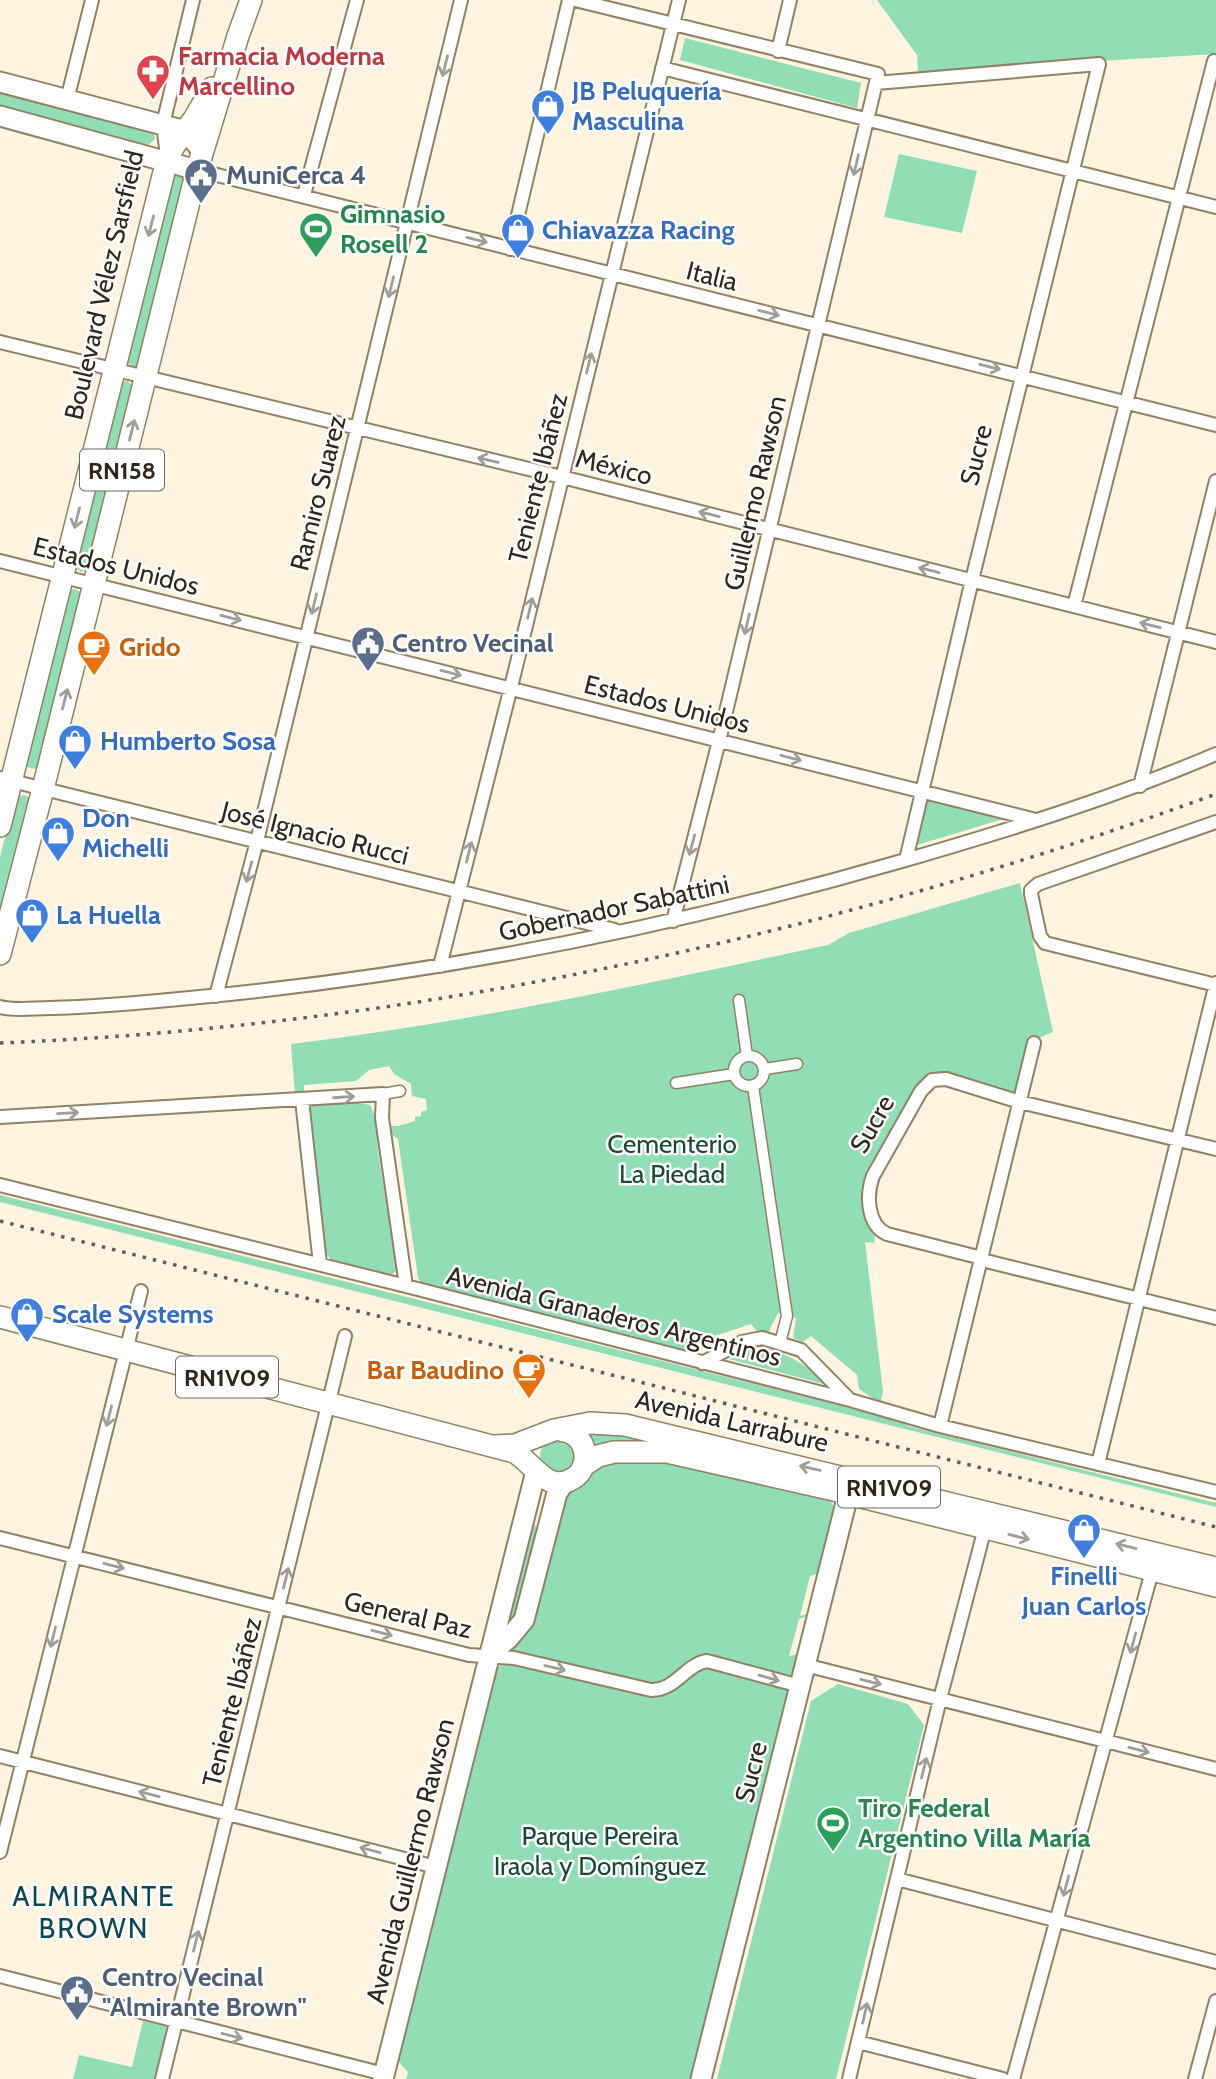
<svg xmlns="http://www.w3.org/2000/svg" width="1216" height="2079" font-family="Cabin,sans-serif">
  <style>
    .green { fill: #90ddb6 }
    .lines { fill: none; stroke-linecap: round; stroke-linejoin: round }
    .pedestrian-casing { stroke: #918264; stroke-width: 13 }
    .minor-casing { stroke: #918264; stroke-width: 16 }
    .secondary-casing { stroke: #918264; stroke-width: 23 }
    .primary-casing { stroke: #918264; stroke-width: 24 }
    .trunk-casing { stroke: #918264; stroke-width: 24 }
    .pedestrian { stroke: #fff; stroke-width: 10 }
    .minor { stroke: #fff; stroke-width: 12 }
    .secondary { stroke: #fff; stroke-width: 19 }
    .primary { stroke: #fff; stroke-width: 21 }
    .trunk { stroke: #fff; stroke-width: 21 }
    .rail { stroke: #665e50; stroke-width: 3.5; stroke-dasharray: 3.5 7; stroke-linecap: butt }
    .oneway { stroke: #a19e98 }
    .labels { text-anchor: middle; dominant-baseline: central; stroke-width: 5; stroke-linejoin: round; paint-order: stroke }
    .shield { fill: #fff; stroke: #6d685f; stroke-width: 2 }
    .shield-label { font-size: 24px; font-weight: bold; fill: #2e271b }
    .health-label { font-size: 26px; font-weight: bold; fill: #be3a42; stroke: #fff; text-anchor: start }
    .shop-label { font-size: 26px; font-weight: bold; fill: #366cbe; stroke: #fff; text-anchor: start }
    .service-label { font-size: 26px; font-weight: bold; fill: #4e5e75; stroke: #fff; text-anchor: start }
    .leisure-label { font-size: 26px; font-weight: bold; fill: #27864d; stroke: #fff; text-anchor: start }
    .street-label { font-size: 26px; fill: #2e271b; stroke: #fff }
    .food-label { font-size: 26px; font-weight: bold; fill: #c56008; stroke: #fff; text-anchor: start }
    .park-label { font-size: 26px; fill: #1b4834; stroke: #fff }
    .neighbourhood-label { font-size: 28px; letter-spacing: 2px; fill: #0b4753; stroke: #fff }
  </style>
  <rect width="100%" height="100%" fill="#fef4e0"/>
  <path class="green" d="M877 0H1216V54L918 72 917 55Z
    M685 38 861 83 857 108 680 60Z
    M0 90 154 131 155 139 147 146 0 110Z
    M899 154 977 171 962 233 884 217Z
    M179 175 185 178 139 365 134 367 125 361 173 176Z
    M127 381 134 386 88 570 81 572 74 566 122 382Z
    M75 589 82 593 40 770 23 766 69 590Z
    M25 795 32 800 0 934V857L14 802 19 796Z
    M927 801 1010 817 917 845Z
    M1020 883 1053 1032 1032 1041 1017 1092 1014 1093 947 1075H935L865 1197 868 1225 875 1236 874 1243 865 1242 883 1391 881 1401 872 1398 859 1389 857 1375 811 1336 803 1342 793 1338 796 1318 778 1313 768 1333 757 1331 751 1324 700 1341 703 1349 692 1352 421 1283 418 1278 398 1139 390 1134 389 1126H399L415 1121V1117L421 1116V1112L427 1110 426 1099 412 1096 411 1084 394 1074 389 1066 369 1070 356 1081 304 1085V1094H295L291 1044C472 1022 650 983 828 945L849 933Z
    M354 1102 370 1105C379 1120 376 1135 378 1151L397 1270 391 1275 330 1259 324 1250 309 1108 312 1105Z
    M0 1195 898 1420 908 1426 1216 1503V1507L0 1202Z
    M754 1347C781 1349 802 1362 821 1379L824 1384 729 1359Z
    M600 1430 834 1479 614 1443 594 1446 585 1432Z
    M540 1456a18 18 0 1 1 36 0a18 18 0 1 1-36 0Z
    M612 1463H668L689 1466 829 1499 835 1508 819 1573 810 1576 800 1616 808 1614 807 1616 799 1619 789 1656 798 1654 792 1679 705 1665 789 1689 693 2079H406L408 2072 397 2060 495 1669 505 1662 659 1686 515 1654 512 1649 565 1495 594 1470Z
    M535 1525 538 1530 514 1620 509 1623 507 1621 532 1526Z
    M838 1684 908 1704 924 1725 836 2079H717L811 1701Z
    M143 2021 165 2026 167 2030 155 2079H73L79 2055 132 2067Z"/>
  <g class="lines">
    <g class="pedestrian-casing">
      <path id="pedestrian" d="M739 1000 747 1056
        M734 1071a15 15 0 1 1 30 0a15 15 0 1 1-30 0Z
        M765 1069 797 1064
        M676 1083 734 1074
        M753 1086 787 1316 780 1343
        M383 1094 400 1091"/>
    </g>
    <g class="minor-casing">
      <path id="minor" d="M575 0 878 74 719 741 673 921
        M778 51 790 0
        M662 68 1216 207
        M876 83 1099 64 972 580 906 860
        M67 100 92 0
        M167 156 163 124 193 0
        M197 170 1216 425
        M304 195 357 0
        M510 249 569 0
        M0 342 562 477 1216 642
        M0 561 1036 820
        M1074 606 1214 61
        M0 778 615 930
        M1140 786 1216 481
        M1216 822 1038 884 1031 890V894L1040 936 1045 943 1216 985
        M440 966 511 687 679 0
        M216 996 257 841 461 0
        M0 1007C15 1011 34 1008 50 1008 100 1007 150 1002 200 997 437 974 673 927 902 861 1009 830 1113 798 1216 754
        M302 1100 320 1264
        M0 1117 383 1094 382 1118 406 1286
        M0 1185 406 1286 850 1400 940 1426 1216 1492
        M982 1258 887 1234C867 1225 866 1195 873 1176L921 1091 932 1080 946 1079 1020 1102 1216 1149
        M982 1260 1216 1318
        M702 1363 742 1342 762 1338 801 1350 850 1400
        M940 1426 1034 1043
        M1098 1464 1216 983
        M0 1538 469 1655 514 1658 651 1690C675 1691 686 1664 707 1661L800 1686
        M805 1665 1216 1769
        M0 1756 436 1867
        M0 1852 141 1291
        M897 1879 1216 1962
        M0 1976 384 2074
        M858 2042 1003 2079
        M162 2079 345 1336
        M849 2079 940 1699 985 1528
        M1013 2079 1154 1564
        M1195 2079 1216 2001"/>
    </g>
    <g class="secondary-casing">
      <path id="secondary" d="M0 82 186 131 202 151
        M0 116 197 170
        M488 1656 509 1638 524 1620 557 1493 565 1482
        M383 2079 536 1471
        M701 2079 852 1479"/>
    </g>
    <g class="primary-casing">
      <path id="primary" d="M0 1317 514 1452C533 1462 547 1494 572 1479 580 1475 583 1469 585 1460 586 1443 577 1432 560 1430
        M494 1446 515 1445 554 1430 590 1423 625 1425 1216 1568
        M583 1466 598 1456 614 1452H667L834 1490 1216 1586"/>
    </g>
    <g class="trunk-casing">
      <path id="trunk" d="M0 826 167 160 174 146 194 119 212 88
        M0 954 43 789 197 170 238 36 251 0"/>
    </g>
    <use href="#pedestrian" class="pedestrian"/>
    <use href="#minor" class="minor"/>
    <use href="#secondary" class="secondary"/>
    <use href="#primary" class="primary"/>
    <use href="#trunk" class="trunk"/>
    <path class="rail" d="M0 1043C415 1026 827 937 1216 794
      M0 1221 1216 1527"/>
  </g>
  <defs><path id="oneway-shaft" d="M-6 0H5M1.5-3L5.5 0L1.5 3" fill="none" stroke-width="1.6" stroke-linecap="round" stroke-linejoin="round" transform="scale(1.75)"/></defs>
  <g class="oneway">
    <use href="#oneway-shaft" transform="translate(445 66) rotate(104)"/>
    <use href="#oneway-shaft" transform="translate(856 165) rotate(103)"/>
    <use href="#oneway-shaft" transform="translate(151 226) rotate(104)"/>
    <use href="#oneway-shaft" transform="translate(477 240) rotate(14)"/>
    <use href="#oneway-shaft" transform="translate(391 287) rotate(104)"/>
    <use href="#oneway-shaft" transform="translate(769 313) rotate(14)"/>
    <use href="#oneway-shaft" transform="translate(589 363) rotate(-76)"/>
    <use href="#oneway-shaft" transform="translate(990 367) rotate(14)"/>
    <use href="#oneway-shaft" transform="translate(132 430) rotate(-76)"/>
    <use href="#oneway-shaft" transform="translate(488 460) rotate(-167)"/>
    <use href="#oneway-shaft" transform="translate(709 514) rotate(-166)"/>
    <use href="#oneway-shaft" transform="translate(77 518) rotate(104)"/>
    <use href="#oneway-shaft" transform="translate(929 570) rotate(-166)"/>
    <use href="#oneway-shaft" transform="translate(314 604) rotate(104)"/>
    <use href="#oneway-shaft" transform="translate(530 608) rotate(-77)"/>
    <use href="#oneway-shaft" transform="translate(231 618) rotate(14)"/>
    <use href="#oneway-shaft" transform="translate(747 624) rotate(103)"/>
    <use href="#oneway-shaft" transform="translate(1150 625) rotate(-166)"/>
    <use href="#oneway-shaft" transform="translate(451 673) rotate(14)"/>
    <use href="#oneway-shaft" transform="translate(65 699) rotate(-76)"/>
    <use href="#oneway-shaft" transform="translate(791 758) rotate(14)"/>
    <use href="#oneway-shaft" transform="translate(692 845) rotate(105)"/>
    <use href="#oneway-shaft" transform="translate(469 852) rotate(-76)"/>
    <use href="#oneway-shaft" transform="translate(249 872) rotate(105)"/>
    <use href="#oneway-shaft" transform="translate(344 1097) rotate(-4)"/>
    <use href="#oneway-shaft" transform="translate(68 1113) rotate(-3)"/>
    <use href="#oneway-shaft" transform="translate(109 1416) rotate(104)"/>
    <use href="#oneway-shaft" transform="translate(810 1468) rotate(-167)"/>
    <use href="#oneway-shaft" transform="translate(1019 1537) rotate(14)"/>
    <use href="#oneway-shaft" transform="translate(1126 1546) rotate(-166)"/>
    <use href="#oneway-shaft" transform="translate(114 1566) rotate(14)"/>
    <use href="#oneway-shaft" transform="translate(286 1578) rotate(-76)"/>
    <use href="#oneway-shaft" transform="translate(382 1633) rotate(14)"/>
    <use href="#oneway-shaft" transform="translate(53 1637) rotate(104)"/>
    <use href="#oneway-shaft" transform="translate(1133 1643) rotate(105)"/>
    <use href="#oneway-shaft" transform="translate(555 1668) rotate(13)"/>
    <use href="#oneway-shaft" transform="translate(769 1678) rotate(16)"/>
    <use href="#oneway-shaft" transform="translate(871 1682) rotate(14)"/>
    <use href="#oneway-shaft" transform="translate(1139 1750) rotate(14)"/>
    <use href="#oneway-shaft" transform="translate(924 1768) rotate(-76)"/>
    <use href="#oneway-shaft" transform="translate(149 1794) rotate(-166)"/>
    <use href="#oneway-shaft" transform="translate(370 1850) rotate(-165)"/>
    <use href="#oneway-shaft" transform="translate(1066 1886) rotate(105)"/>
    <use href="#oneway-shaft" transform="translate(196 1941) rotate(-76)"/>
    <use href="#oneway-shaft" transform="translate(865 2013) rotate(-77)"/>
    <use href="#oneway-shaft" transform="translate(232 2036) rotate(14)"/>
  </g>
  <defs>
    <g id="pharmacy-pin" transform="scale(1.75)"><path d="M0 17L-7.5 6A9.5 9.5 0 1 1 7.5 6Z" fill="#e0444e" stroke="#fff"/><path d="M-2-6h4v4h4v4h-4v4h-4v-4h-4v-4h4Z" fill="#fff"/></g>
    <g id="shop-pin" transform="scale(1.75)"><path d="M0 17L-7.5 6A9.5 9.5 0 1 1 7.5 6Z" fill="#3f7fe0" stroke="#fff"/><path d="M-5-2.5h2.3a2.7 3.5 0 0 1 5.4 0H5L5.5 6h-11ZM-1.5-2.5h3a1.5 2.3 0 0 0-3 0Z" fill="#fff"/></g>
    <g id="civic-pin" transform="scale(1.75)"><path d="M0 17L-7.5 6A9.5 9.5 0 1 1 7.5 6Z" fill="#5c6f8a" stroke="#fff"/><path d="M-.6-6.5H3V-4.5H.6V-3L4-1V1h2V6H-6V1h2V-1L-.6-3ZM-1.2 2.5V6h2.4V2.5Z" fill="#fff"/></g>
    <g id="stadium-pin" transform="scale(1.75)"><path d="M0 17L-7.5 6A9.5 9.5 0 1 1 7.5 6Z" fill="#2e9e5b" stroke="#fff"/><path d="M0-5a6.5 5 0 1 0 0 10a6.5 5 0 1 0 0-10ZM-3.5-1.8h7v3.6h-7Z" fill="#fff"/></g>
    <g id="cafe-pin" transform="scale(1.75)"><path d="M0 17L-7.5 6A9.5 9.5 0 1 1 7.5 6Z" fill="#e8710a" stroke="#fff"/><path d="M-5.5-4.5H6V0H3Q3 3.5 0 3.5H-2.5Q-5.5 3.5-5.5 0ZM3-3.2v2h1.7v-2ZM-6 4.5H4V6H-6Z" fill="#fff"/></g>
  </defs>
  <g fill-rule="evenodd">
    <use href="#pharmacy-pin" x="153" y="71"/>
    <use href="#shop-pin" x="548" y="106"/>
    <use href="#civic-pin" x="201" y="175"/>
    <use href="#stadium-pin" x="316" y="229"/>
    <use href="#shop-pin" x="518" y="230"/>
    <use href="#civic-pin" x="368" y="643"/>
    <use href="#cafe-pin" x="94" y="647"/>
    <use href="#shop-pin" x="75" y="741"/>
    <use href="#shop-pin" x="58" y="833"/>
    <use href="#shop-pin" x="32" y="915"/>
    <use href="#shop-pin" x="27" y="1314"/>
    <use href="#cafe-pin" x="529" y="1370"/>
    <use href="#shop-pin" x="1084" y="1530"/>
    <use href="#stadium-pin" x="833" y="1823"/>
    <use href="#civic-pin" x="77" y="1992"/>
  </g>
  <g class="labels">
    <g class="shield">
      <rect x="80" y="449.5" width="84" height="41" rx="5"/>
      <rect x="176" y="1356.5" width="102" height="41" rx="5"/>
      <rect x="838" y="1466.5" width="102" height="41" rx="5"/>
    </g>
    <g class="shield-label">
      <text x="122" y="470">RN158</text>
      <text x="227" y="1377">RN1V09</text>
      <text x="889" y="1487">RN1V09</text>
    </g>
    <g class="health-label">
      <text x="178" y="56">Farmacia Moderna<tspan x="178" dy="30">Marcellino</tspan></text>
    </g>
    <g class="shop-label">
      <text x="572" y="91">JB Peluquería<tspan x="572" dy="30">Masculina</tspan></text>
      <text x="542" y="230">Chiavazza Racing</text>
      <text x="100" y="741">Humberto Sosa</text>
      <text x="82" y="818">Don<tspan x="82" dy="30">Michelli</tspan></text>
      <text x="56" y="915">La Huella</text>
      <text x="52" y="1314">Scale Systems</text>
      <text x="1084" y="1576" text-anchor="middle">Finelli<tspan x="1084" dy="30">Juan Carlos</tspan></text>
    </g>
    <g class="service-label">
      <text x="226" y="175">MuniCerca 4</text>
      <text x="392" y="643">Centro Vecinal</text>
      <text x="102" y="1977">Centro Vecinal<tspan x="102" dy="30">"Almirante Brown"</tspan></text>
    </g>
    <g class="leisure-label">
      <text x="340" y="214">Gimnasio<tspan x="340" dy="30">Rosell 2</tspan></text>
      <text x="858" y="1808">Tiro Federal<tspan x="858" dy="30">Argentino Villa María</tspan></text>
    </g>
    <g class="street-label">
      <text transform="translate(712 276) rotate(14)">Italia</text>
      <text transform="translate(104 285) rotate(-77)">Boulevard Vélez Sarsfield</text>
      <text transform="translate(976 455) rotate(-76)">Sucre</text>
      <text transform="translate(614 467) rotate(14)">México</text>
      <text transform="translate(538 478) rotate(-76)">Teniente Ibáñez</text>
      <text transform="translate(318 493) rotate(-76)">Ramiro Suarez</text>
      <text transform="translate(755 493) rotate(-77)">Guillermo Rawson</text>
      <text transform="translate(116 566) rotate(14)">Estados Unidos</text>
      <text transform="translate(667 704) rotate(14)">Estados Unidos</text>
      <text transform="translate(315 833) rotate(14)">José Ignacio Rucci</text>
      <text transform="translate(614 908) rotate(-12)">Gobernador Sabattini</text>
      <text transform="translate(872 1124) rotate(-60)">Sucre</text>
      <text transform="translate(614 1316) rotate(14)">Avenida Granaderos Argentinos</text>
      <text transform="translate(732 1421) rotate(13)">Avenida Larrabure</text>
      <text transform="translate(408 1615) rotate(13)">General Paz</text>
      <text transform="translate(232 1702) rotate(-76)">Teniente Ibáñez</text>
      <text transform="translate(751 1772) rotate(-76)">Sucre</text>
      <text transform="translate(410 1861) rotate(-76)">Avenida Guillermo Rawson</text>
    </g>
    <g class="food-label">
      <text x="119" y="647">Grido</text>
      <text x="504" y="1370" text-anchor="end">Bar Baudino</text>
    </g>
    <g class="park-label">
      <text x="672" y="1144">Cementerio<tspan x="672" dy="30">La Piedad</tspan></text>
      <text x="600" y="1836">Parque Pereira<tspan x="600" dy="30">Iraola y Domínguez</tspan></text>
    </g>
    <g class="neighbourhood-label">
      <text x="94" y="1896">ALMIRANTE<tspan x="94" dy="32">BROWN</tspan></text>
    </g>
  </g>
</svg>
